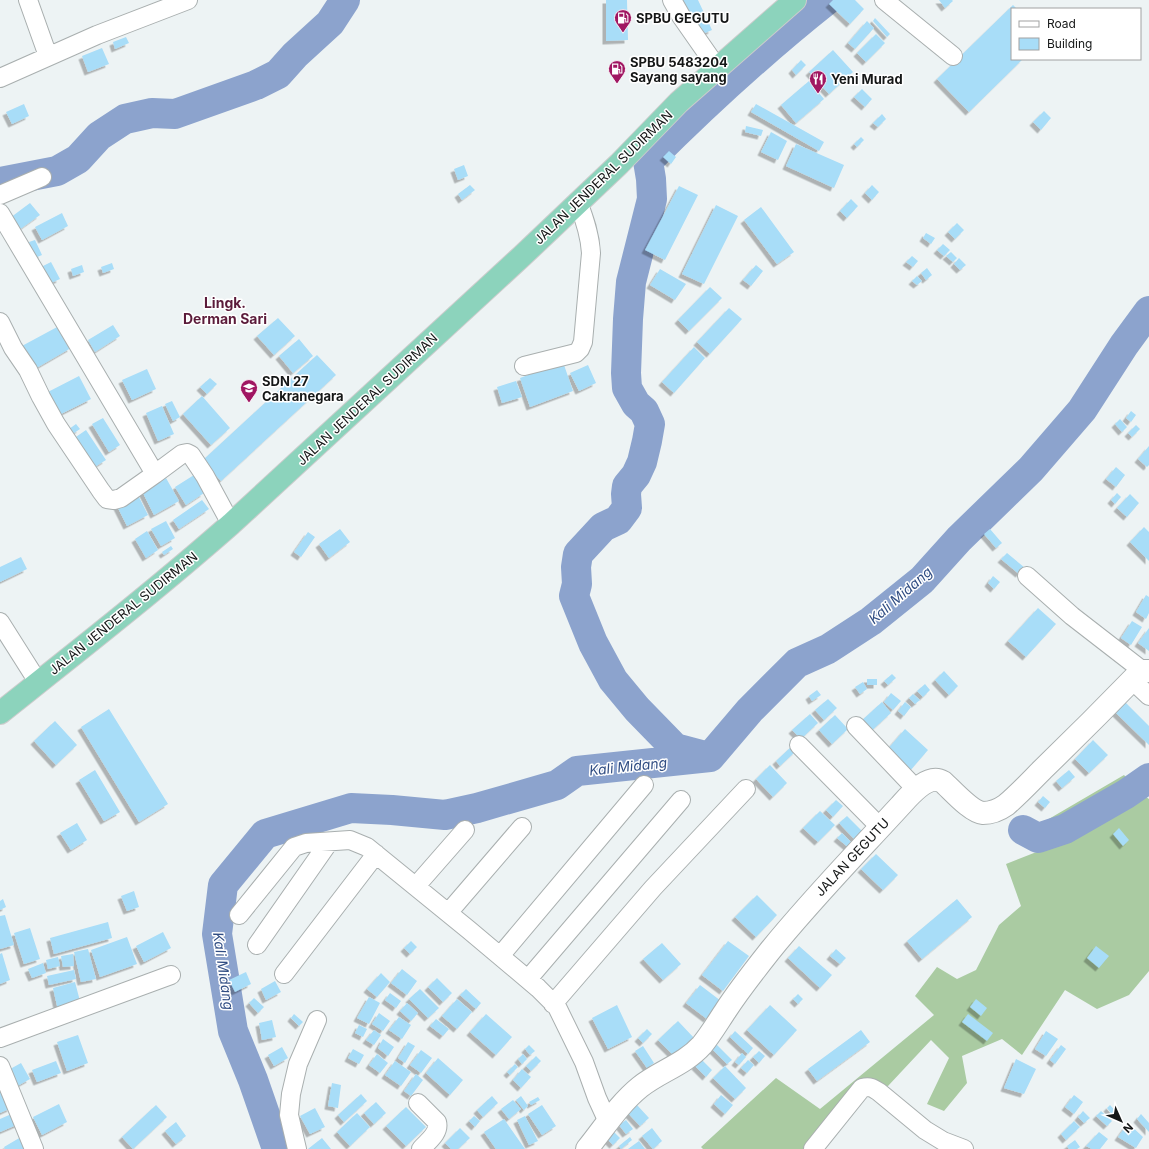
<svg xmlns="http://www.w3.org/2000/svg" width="1149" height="1149" font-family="Inter,sans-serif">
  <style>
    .forest { fill: #aacba2 }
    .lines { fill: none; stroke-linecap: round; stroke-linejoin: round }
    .river { stroke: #8ca3cd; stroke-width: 30 }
    .building { fill: #a8ddf8; filter: url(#shadow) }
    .minor-casing { stroke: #a9afaf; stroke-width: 20 }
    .tertiary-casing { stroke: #a9afaf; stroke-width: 24 }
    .trunk-casing { stroke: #ccc; stroke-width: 24 }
    .minor { stroke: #fff; stroke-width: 18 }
    .tertiary { stroke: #fff; stroke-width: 22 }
    .trunk { stroke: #8cd3bc; stroke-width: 22 }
    .labels { text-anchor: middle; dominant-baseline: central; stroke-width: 3; stroke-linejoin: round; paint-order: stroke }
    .poi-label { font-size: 13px; font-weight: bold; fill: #151717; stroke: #fff; text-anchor: start }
    .street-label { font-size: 13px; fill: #151717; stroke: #fff }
    .neighbourhood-label { font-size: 14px; font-weight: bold; fill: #5b1b3a; stroke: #fff }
    .water-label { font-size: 14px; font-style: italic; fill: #304d83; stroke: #fff }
  </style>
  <defs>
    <filter id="shadow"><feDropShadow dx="-3.5" dy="3.5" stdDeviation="0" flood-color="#0004"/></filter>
  </defs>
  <rect width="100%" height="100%" fill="#edf3f4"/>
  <path class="forest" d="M1124 775 1143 795 1149 799V971L1129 995 1097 1009 1065 990 1022 1055 1002 1039 962 1056 967 1083 944 1111 927 1104 949 1058 931 1040 888 1086 860 1083 806 1149H703L701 1147 776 1078 820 1109 934 1015 915 996 937 967 957 979 976 970 999 925 1021 906 1006 864 1039 851 1047 820Z"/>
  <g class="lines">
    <path class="river" d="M0 182 57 171 78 159 99 136 125 119 152 113 175 114 256 85 278 74 295 55 330 23 345 0
      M705 756 675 748 637 709 613 680 593 643 574 596 577 584 576 567 578 554 603 527 618 520 627 508 626 494 627 486 636 475 642 462 647 441 650 424 644 411 636 404 627 388 626 373 628 319 631 282 652 199 651 179 648 161C705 104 764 50 827 0
      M1023 830 1038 838 1065 829 1126 794 1149 778
      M277 1149 253 1080 233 1031 217 934 223 885 265 834 351 808 392 810 445 815 477 808 557 785 577 771 710 757 750 710 797 663 828 649 871 621 922 580 959 539 1031 469 1082 410 1124 345 1149 311"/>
  </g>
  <path class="building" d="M606 0H627L628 40 606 41Z
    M681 0H698L712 30 698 36Z
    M833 0H855L864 9 850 24 829 4Z
    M939 0H952L953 1 945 8Z
    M1013 5 1017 9H1012V59H1023L969 112 937 79Z
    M875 18 890 34 887 37 873 21Z
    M867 21 874 28 855 49 848 43Z
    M876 34 885 43 866 62 857 53Z
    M126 37 129 43 115 49 113 42Z
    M102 48 109 64 88 72 82 56Z
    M833 50 853 72 829 94 809 72Z
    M801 60 806 65 796 75 792 70Z
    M809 81 824 99 796 123 781 105Z
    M862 89 872 99 865 107 854 97Z
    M24 104 29 116 12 124 6 112Z
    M756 104 824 142 819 151 751 112Z
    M1044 111 1051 118 1041 130 1033 122Z
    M882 114 886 119 878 127 873 123Z
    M746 126 763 130 761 136 745 132Z
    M771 132 787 141 778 160 761 152Z
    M861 137 864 140 857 147 854 144Z
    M796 144 844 165 834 188 786 166Z
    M669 151 676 157 671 164 663 157Z
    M464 165 468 176 458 180 454 169Z
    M470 185 475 190 462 200 458 194Z
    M872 185 879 192 872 200 865 193Z
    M679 186 698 195 665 260 645 250Z
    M851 199 858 206 847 218 840 211Z
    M30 203 40 215 19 230 10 218Z
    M716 205 738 216 704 284 682 274Z
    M761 207 794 252 777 264 744 220Z
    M62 213 68 226 42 240 35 227Z
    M957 223 964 230 955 239 948 232Z
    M926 233 935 238 931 244 923 238Z
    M35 240 42 255 35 258 29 242Z
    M943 244 950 250 944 256 937 250Z
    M951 252 957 258 953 262 946 256Z
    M912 256 918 261 913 267 906 262Z
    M959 258 966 265 960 270 954 264Z
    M51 262 60 279 49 284 41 267Z
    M112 263 114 269 103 273 101 267Z
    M82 265 84 272 73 276 71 269Z
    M756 265 763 271 751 286 743 280Z
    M927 268 932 275 926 280 921 273Z
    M660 269 686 284 675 300 650 285Z
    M917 276 922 281 917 285 912 281Z
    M710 287 722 298 689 331 678 320Z
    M729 308 742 319 710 354 697 342Z
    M278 318 295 336 274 355 257 336Z
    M113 325 120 336 95 352 88 340Z
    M59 326 71 348 33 370 20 347Z
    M299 339 313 356 293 373 279 356Z
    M694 347 705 358 674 393 662 382Z
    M317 355 336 375 221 481 202 461Z
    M563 362 573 391 530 407 520 378Z
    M588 365 596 383 579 391 570 373Z
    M147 369 156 389 132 400 122 380Z
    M79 376 91 399 55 417 44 394Z
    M210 378 217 384 207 394 200 387Z
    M516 381 522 397 502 403 497 387Z
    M202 396 230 428 211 445 183 414Z
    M172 401 180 417 173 421 165 404Z
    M162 406 174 434 158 441 146 413Z
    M1131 411 1136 415 1131 422 1126 418Z
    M103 418 120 445 109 452 92 424Z
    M1120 419 1127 427 1122 432 1115 424Z
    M76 424 80 429 68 437 65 432Z
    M1136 425 1140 429 1132 437 1128 433Z
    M86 430 106 460 93 468 73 439Z
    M1149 446V465L1147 467 1138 459Z
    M1116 467 1125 475 1116 487 1106 479Z
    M194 475 204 493 186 505 175 487Z
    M166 478 179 501 154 515 142 491Z
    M1117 493 1121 497 1115 504 1111 500Z
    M1130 494 1139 503 1127 517 1117 508Z
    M138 495 148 515 127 526 117 506Z
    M202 500 209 509 179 529 173 520Z
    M166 521 175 538 161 546 151 529Z
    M1144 527 1149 532V561L1130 542Z
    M340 529 350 542 329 558 319 544Z
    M990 529 1002 543 996 548 984 534Z
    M147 531 158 550 146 558 135 539Z
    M308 532 315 537 301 557 294 552Z
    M171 546 173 549 164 555 162 552Z
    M1007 553 1025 568 1019 574 1001 559Z
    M21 557 27 569 0 582V567Z
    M993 576 1000 582 994 589 988 583Z
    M1146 595 1149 597V613L1146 619 1136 612Z
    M1038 608 1056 624 1026 657 1008 641Z
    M1132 621 1142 627 1131 645 1121 638Z
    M1149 628V651L1138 643Z
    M944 671 958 686 949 695 935 680Z
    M892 674 896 678 888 685 884 681Z
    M867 679H877V685H867Z
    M863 682 867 689 860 694 855 687Z
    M925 684 930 690 923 697 917 691Z
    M817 690 821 695 812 701 809 696Z
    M891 693 901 701 893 710 884 702Z
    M913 694 920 700 915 704 909 698Z
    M828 699 837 708 824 720 815 710Z
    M1124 701 1149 726V745L1114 711Z
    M882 702 891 713 868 734 859 723Z
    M905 702 911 707 904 716 898 711Z
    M109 709 168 804 139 822 81 727Z
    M810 714 818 723 801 739 792 730Z
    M835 715 848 729 832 744 819 730Z
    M55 721 77 745 56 765 34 741Z
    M905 729 928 750 909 772 886 751Z
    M1093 740 1108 755 1089 773 1075 759Z
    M792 746 796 751 780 766 776 761Z
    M770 765 787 783 773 797 756 779Z
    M95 770 120 812 104 821 79 780Z
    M1069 770 1075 777 1062 788 1056 781Z
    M1043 796 1050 802 1045 808 1038 802Z
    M836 800 843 806 833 817 826 810Z
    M820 811 835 825 818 842 803 828Z
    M847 816 864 833 856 841 839 823Z
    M77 823 87 840 71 850 60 833Z
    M1119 828 1129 840 1123 846 1113 834Z
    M842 833 853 844 849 848 837 838Z
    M876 854 898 875 883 890 861 869Z
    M134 891 139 907 127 911 121 896Z
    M757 895 777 915 756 937 735 917Z
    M3 899 6 907 0 910V901Z
    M957 899 972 917 922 959 907 941Z
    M5 915 14 945 0 949V916Z
    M108 922 112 938 54 954 50 938Z
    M30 928 40 959 24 964 14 933Z
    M163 932 171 948 144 962 136 946Z
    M127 937 137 964 100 977 91 950Z
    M411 941 417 947 410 954 404 948Z
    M728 941 749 956 723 991 702 975Z
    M662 943 681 964 663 980 643 959Z
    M799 946 832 975 820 988 788 958Z
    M1096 946 1109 956 1099 968 1087 958Z
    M88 949 96 979 81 982 74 952Z
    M836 949 846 958 840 964 830 956Z
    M2 953 10 980 0 984V954Z
    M73 954 74 966 63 967 61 956Z
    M58 957 60 966 48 969 46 960Z
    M43 963 46 973 32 978 28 969Z
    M402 969 417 981 407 995 391 983Z
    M74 970 76 979 49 985 47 976Z
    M246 972 251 984 235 992 229 980Z
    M381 973 390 982 377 997 367 989Z
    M437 978 452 993 443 1002 428 987Z
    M275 981 281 992 266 1000 261 989Z
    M75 982 81 1005 58 1010 53 988Z
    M700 985 721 1001 707 1019 686 1003Z
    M420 989 439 1008 428 1018 409 999Z
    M466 989 481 1003 476 1009 460 995Z
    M390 993 401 1001 396 1008 385 1000Z
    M798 994 803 999 798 1004 793 999Z
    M369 997 380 1003 369 1024 357 1018Z
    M254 998 264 1007 258 1013 249 1003Z
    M457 999 472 1012 457 1029 442 1016Z
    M976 999 987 1008 981 1016 970 1007Z
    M407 1003 418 1013 411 1021 400 1011Z
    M617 1005 632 1037 608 1049 592 1018Z
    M770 1005 797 1030 774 1055 747 1030Z
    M379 1013 390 1021 383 1031 372 1024Z
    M294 1014 303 1022 299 1026 291 1018Z
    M486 1014 512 1037 496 1055 470 1032Z
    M968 1014 993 1033 987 1041 962 1022Z
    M399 1017 411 1025 402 1039 389 1030Z
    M436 1019 449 1029 443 1036 430 1026Z
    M272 1020 276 1037 262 1040 259 1023Z
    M678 1021 695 1039 676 1058 658 1040Z
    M359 1025 367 1029 363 1037 355 1033Z
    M647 1029 652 1034 643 1043 638 1038Z
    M374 1030 381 1035 374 1045 366 1040Z
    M861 1030 870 1042 817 1081 808 1069Z
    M735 1031 753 1048 748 1054 730 1037Z
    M1046 1031 1058 1039 1046 1056 1035 1049Z
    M78 1035 88 1063 67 1071 57 1042Z
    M383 1039 394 1047 388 1056 378 1048Z
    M408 1042 415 1046 405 1063 398 1058Z
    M715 1043 732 1060 727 1064 711 1048Z
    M529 1045 535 1051 530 1055 525 1049Z
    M1061 1045 1066 1049 1055 1064 1050 1060Z
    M643 1046 654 1063 647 1068 635 1051Z
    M282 1047 288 1058 274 1066 268 1055Z
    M353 1049 364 1055 359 1064 348 1058Z
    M421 1050 432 1058 421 1073 410 1065Z
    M759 1051 765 1056 759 1063 753 1057Z
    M742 1053 746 1057 739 1065 735 1062Z
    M377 1054 388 1063 380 1073 369 1065Z
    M523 1054 527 1059 522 1064 518 1059Z
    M536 1056 541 1061 531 1071 526 1066Z
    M438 1058 463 1080 450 1095 426 1073Z
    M701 1059 712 1070 706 1077 695 1066Z
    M1016 1059 1036 1069 1024 1094 1004 1088Z
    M748 1060 754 1065 747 1073 741 1068Z
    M56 1061 61 1073 37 1082 32 1070Z
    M395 1061 411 1072 401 1086 385 1075Z
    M21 1063 30 1079 12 1089 3 1073Z
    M515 1064 518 1067 510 1075 507 1072Z
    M725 1066 746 1088 735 1099 713 1078Z
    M522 1069 531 1077 521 1088 513 1080Z
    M416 1074 423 1080 411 1096 404 1091Z
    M0 1082 11 1108 0 1113Z
    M332 1083 341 1085 338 1108 328 1106Z
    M361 1094 367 1101 344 1122 338 1115Z
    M721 1095 733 1105 725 1114 714 1104Z
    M1074 1095 1083 1102 1074 1114 1065 1107Z
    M492 1096 498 1103 483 1117 477 1110Z
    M521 1096 528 1106 524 1110 516 1100Z
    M538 1097 540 1100 531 1105 529 1102Z
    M513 1100 521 1109 509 1119 501 1109Z
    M376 1102 386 1113 374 1124 364 1113Z
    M59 1104 67 1122 42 1135 33 1117Z
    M156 1105 167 1117 133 1149 122 1137Z
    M542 1105 556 1126 542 1135 528 1114Z
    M637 1105 649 1118 640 1126 628 1113Z
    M1110 1105 1118 1114 1114 1117 1107 1108Z
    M406 1107 426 1127 406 1146 386 1126Z
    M315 1108 325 1127 310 1134 300 1116Z
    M1083 1111 1090 1118 1084 1123 1078 1117Z
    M1101 1111 1112 1121 1107 1126 1096 1116Z
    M16 1112 21 1123 0 1132V1119Z
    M357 1113 370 1127 350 1146 337 1132Z
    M1141 1114 1149 1123V1132L1137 1119Z
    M474 1116 480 1121 475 1127 469 1121Z
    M525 1116 538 1141 529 1145 517 1120Z
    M504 1119 525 1149H496L484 1132Z
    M626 1120 633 1129 626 1134 619 1125Z
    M1074 1121 1080 1127 1066 1140 1061 1134Z
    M176 1122 186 1136 176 1144 165 1131Z
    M1128 1123 1143 1137 1136 1148 1118 1137Z
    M460 1128 470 1138 458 1149H451L445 1143Z
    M652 1128 662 1141 653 1149 642 1136Z
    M613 1131 620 1138 613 1145 606 1138Z
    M1099 1132 1108 1139 1100 1149H1092L1086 1146Z
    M21 1137 28 1149H5L4 1147Z
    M630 1137 632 1140 621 1149 619 1146Z
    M322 1138 331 1149H308Z
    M1075 1140 1080 1147 1077 1149H1069L1067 1146Z
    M639 1141 645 1149H628Z"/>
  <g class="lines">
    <g class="minor-casing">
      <path id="minor" d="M28 0 48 56
        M672 0 681 16 718 69
        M884 0 953 56
        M0 78 97 35 188 0
        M0 195 42 177
        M0 213 155 474 182 454 187 453 191 455 205 476 231 524
        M0 322 13 348 28 370 41 397 56 424 101 491 107 499 114 500 121 498 155 474
        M524 366 576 353 580 349 583 342 591 253C590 235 585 220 578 202
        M1027 576 1072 616 1143 671
        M0 622 38 682
        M1132 680 1149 696
        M856 726 917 790
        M799 745 880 827
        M416 886 465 830
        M448 913 522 827
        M239 915 294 847 306 843 350 840 367 847 469 930 538 988 557 1007 584 1062 597 1098 608 1122
        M257 945 329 842
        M500 956 644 785
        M284 974 376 854
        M528 979 681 800
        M553 1004 653 888 746 789
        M0 1038 171 975
        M0 1066 34 1149
        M418 1103 437 1122C440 1133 428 1141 421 1149
        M297 1149 289 1115 291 1094 298 1064 317 1020
        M813 1149 862 1088C870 1086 873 1088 879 1092L925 1130 943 1141 964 1149"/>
    </g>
    <g class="tertiary-casing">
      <path id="tertiary" d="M587 1149C604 1128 619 1104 640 1087 660 1071 684 1065 702 1045 711 1034 718 1022 726 1010 739 990 754 971 769 952 810 901 856 854 900 806 910 795 928 773 943 782 952 790 971 812 983 813 992 813 999 810 1006 805 1019 794 1031 781 1043 769 1075 738 1107 706 1138 674L1143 671H1149"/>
    </g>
    <g class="trunk-casing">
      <path id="trunk" d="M0 713C78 651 156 590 231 524L522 256 619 164 679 102 795 0"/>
    </g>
    <use href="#minor" class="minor"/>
    <use href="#tertiary" class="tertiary"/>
    <use href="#trunk" class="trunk"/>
  </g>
  <defs>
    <g id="fuel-pin" transform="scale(0.9)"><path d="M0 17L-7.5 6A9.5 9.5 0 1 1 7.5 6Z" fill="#a01662" stroke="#fff"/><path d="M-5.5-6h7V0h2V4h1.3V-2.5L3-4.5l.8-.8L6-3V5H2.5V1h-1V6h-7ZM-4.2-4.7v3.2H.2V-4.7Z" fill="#fff"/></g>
    <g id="restaurant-pin" transform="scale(0.9)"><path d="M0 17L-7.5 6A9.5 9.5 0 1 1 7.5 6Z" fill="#a01662" stroke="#fff"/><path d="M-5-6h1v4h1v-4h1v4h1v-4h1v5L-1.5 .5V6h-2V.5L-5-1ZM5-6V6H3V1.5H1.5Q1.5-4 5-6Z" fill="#fff"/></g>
    <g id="school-pin" transform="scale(0.9)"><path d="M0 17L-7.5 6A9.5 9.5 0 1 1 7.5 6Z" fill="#a01662" stroke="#fff"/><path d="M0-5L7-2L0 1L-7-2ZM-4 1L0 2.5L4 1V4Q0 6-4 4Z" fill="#fff"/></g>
  </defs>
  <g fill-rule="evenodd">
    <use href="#fuel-pin" x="623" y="18"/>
    <use href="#fuel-pin" x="617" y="69"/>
    <use href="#restaurant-pin" x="818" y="79"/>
    <use href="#school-pin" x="249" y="388"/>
  </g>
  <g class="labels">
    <g class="poi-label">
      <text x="636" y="18">SPBU GEGUTU</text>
      <text x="630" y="62">SPBU 5483204<tspan x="630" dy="15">Sayang sayang</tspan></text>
      <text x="831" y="79">Yeni Murad</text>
      <text x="262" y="381">SDN 27<tspan x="262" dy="15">Cakranegara</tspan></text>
    </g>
    <g class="street-label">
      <text transform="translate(603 177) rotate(-44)">JALAN JENDERAL SUDIRMAN</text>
      <text transform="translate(367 399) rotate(-43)">JALAN JENDERAL SUDIRMAN</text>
      <text transform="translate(123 613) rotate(-39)">JALAN JENDERAL SUDIRMAN</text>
      <text transform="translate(852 857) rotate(-47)">JALAN GEGUTU</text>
    </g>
    <g class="neighbourhood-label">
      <text x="225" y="302">Lingk.<tspan x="225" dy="16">Derman Sari</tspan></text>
    </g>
    <g class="water-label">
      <text transform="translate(900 595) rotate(-41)">Kali Midang</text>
      <text transform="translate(628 766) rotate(-6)">Kali Midang</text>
      <text transform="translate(224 971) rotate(82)">Kali Midang</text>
    </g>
  </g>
  <rect x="1011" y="8" width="130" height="52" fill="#ffffff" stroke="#a1a2a2"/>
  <rect x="1019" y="21" width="20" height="6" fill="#ffffff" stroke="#a1a2a2"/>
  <text x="1047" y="28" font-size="12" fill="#151717">Road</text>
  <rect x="1019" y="38" width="20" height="12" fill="#a8ddf8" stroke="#a1a2a2"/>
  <text x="1047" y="48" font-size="12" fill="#151717">Building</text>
  <g transform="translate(1121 1121) rotate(135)" stroke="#ffffff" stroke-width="3" paint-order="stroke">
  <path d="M0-3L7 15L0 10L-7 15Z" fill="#151717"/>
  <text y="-6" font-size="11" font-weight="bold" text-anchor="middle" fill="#151717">N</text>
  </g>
</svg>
